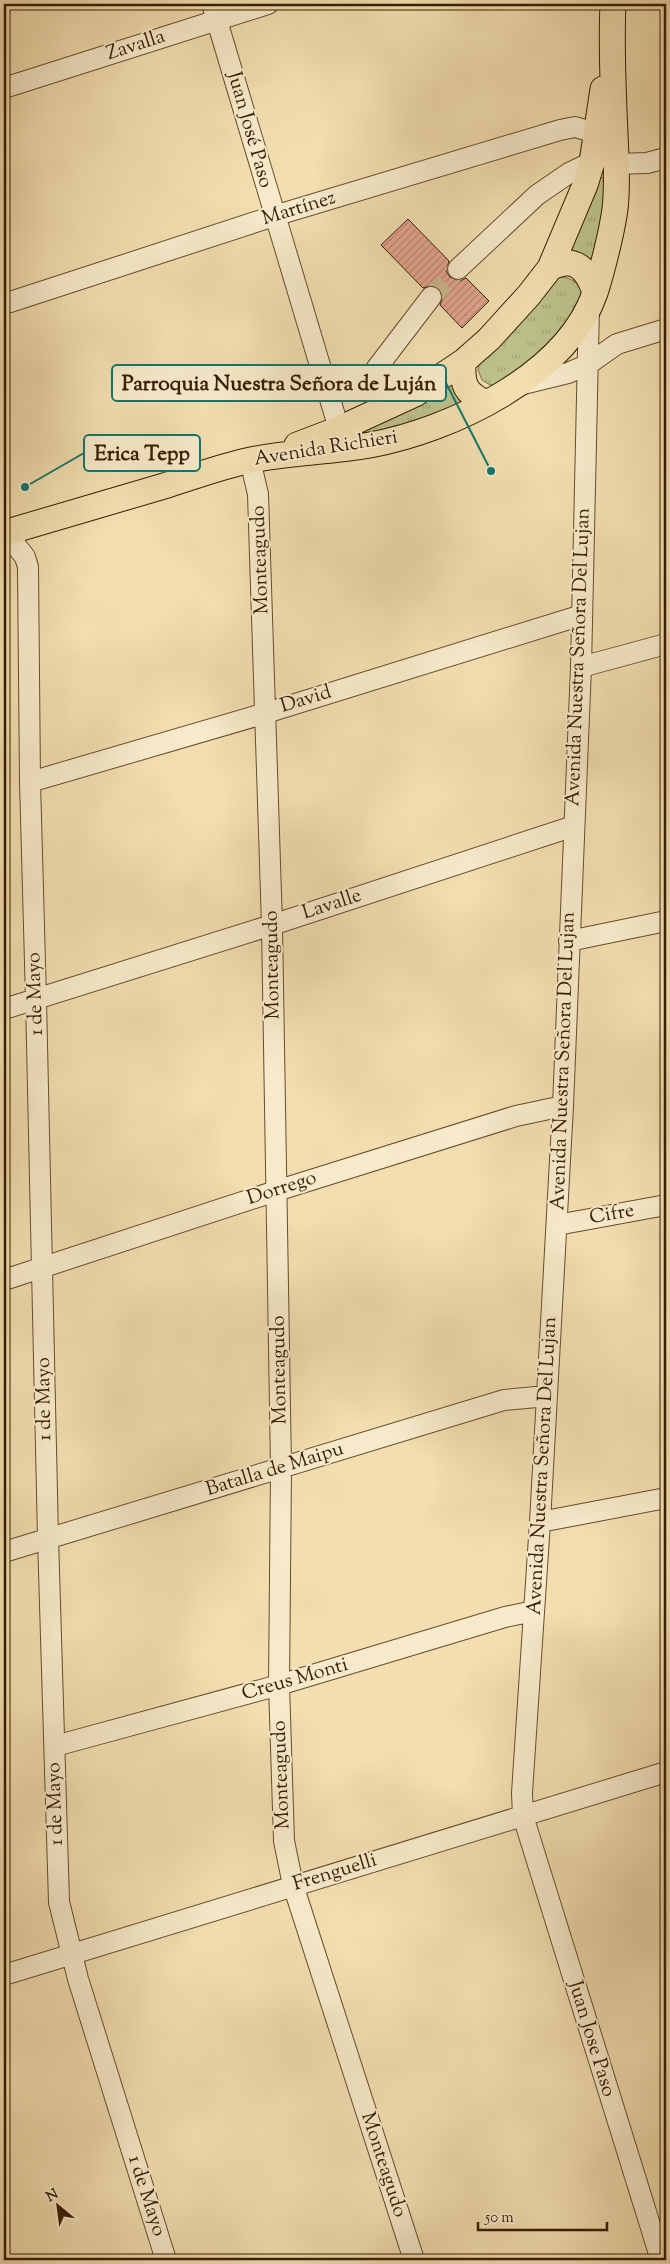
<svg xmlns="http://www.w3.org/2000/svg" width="670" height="2264" font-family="'Sorts Mill Goudy',serif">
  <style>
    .grass { fill: url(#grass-tufts); stroke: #796f46 }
    .building { fill: url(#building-hatch); stroke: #361d02 }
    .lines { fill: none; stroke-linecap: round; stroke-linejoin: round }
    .minor-tunnel { stroke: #ccb78c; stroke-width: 20; stroke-dasharray: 20 10; stroke-linecap: butt }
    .minor-casing { stroke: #654d2d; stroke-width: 22 }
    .major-casing { stroke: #361d02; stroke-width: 27 }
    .minor { stroke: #f7eacb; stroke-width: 20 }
    .major { stroke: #f2deaf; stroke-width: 25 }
    .labels { text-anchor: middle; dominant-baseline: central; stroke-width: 4; stroke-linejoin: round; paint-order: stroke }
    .street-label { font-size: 20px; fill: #361d02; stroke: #f7eacb }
    .leader { fill: none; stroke: #0f766e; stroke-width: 2 }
    .callout-dot { fill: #0f766e; stroke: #f7eacb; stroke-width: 2 }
    .callout { fill: #f7eacb; stroke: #0f766e; stroke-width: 2 }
    .callout-label { font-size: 21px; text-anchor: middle; font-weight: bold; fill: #361d02 }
  </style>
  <defs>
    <pattern id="grass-tufts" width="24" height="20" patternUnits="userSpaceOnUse" patternTransform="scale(1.25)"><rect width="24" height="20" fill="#bcc18a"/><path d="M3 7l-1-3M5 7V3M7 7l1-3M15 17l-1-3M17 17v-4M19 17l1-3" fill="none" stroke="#a2a575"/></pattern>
    <pattern id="building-hatch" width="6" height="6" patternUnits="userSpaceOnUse" patternTransform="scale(1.25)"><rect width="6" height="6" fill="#e5a590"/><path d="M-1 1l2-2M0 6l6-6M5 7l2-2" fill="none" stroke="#ba8673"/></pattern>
  </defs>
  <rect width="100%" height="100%" fill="#f2deaf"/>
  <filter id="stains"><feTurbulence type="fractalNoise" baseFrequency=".004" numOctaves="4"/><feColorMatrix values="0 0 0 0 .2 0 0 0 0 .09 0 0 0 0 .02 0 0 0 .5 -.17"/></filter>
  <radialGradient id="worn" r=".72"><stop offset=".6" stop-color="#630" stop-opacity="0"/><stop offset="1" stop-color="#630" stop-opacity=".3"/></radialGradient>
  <path class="grass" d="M599 177 604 178 607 184 594 264 580 253 566 250Z
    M555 277C569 277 576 279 582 292L577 306 553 342 500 385H490L482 380 478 370 480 358Z
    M454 380 469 403 345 443 343 434Z"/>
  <path class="building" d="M408 219 449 261 446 271 450 277 460 281 466 278 489 301 462 328 440 305 443 298 439 288 432 285 423 288 381 245Z"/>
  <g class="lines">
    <path class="minor-tunnel" d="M431 297 458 269"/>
    <g class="minor-casing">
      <path id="minor" d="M212 4 339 429
        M4 88 268 4
        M616 164 647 163 666 158
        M458 269 537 195 569 173 592 162
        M4 304 274 216 560 130 575 127 596 133
        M589 307 581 667 563 1106 540 1522 522 1793 523 1816 661 2260
        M519 385 568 373 587 365 617 344 666 329
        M381 410 374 388 376 369 431 297
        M250 460 258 494 272 925 281 1468 279 1685 284 1841 293 1885 414 2260
        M4 530 25 557 28 567 30 782 36 999 48 1538 59 1902 78 1979 166 2260
        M581 667 666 644
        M30 782 266 713 582 615
        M569 941 666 921
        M4 1009 272 925 574 826
        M557 1225 666 1205
        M4 1280 276 1191 516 1116 563 1106
        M540 1522 666 1498
        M4 1552 504 1400 547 1396
        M55 1746 279 1685 505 1617 534 1611
        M4 1975 666 1772"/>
    </g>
    <g class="major-casing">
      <path id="major" d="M550 268C575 255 587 269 595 292
        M463 362C462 385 465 393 486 403
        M297 445 339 429 415 394 463 362 489 339 529 295 550 268 585 185 592 162 603 89
        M4 533C57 517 111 502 164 486 193 477 222 466 251 460 290 452 331 452 370 445 451 430 566 376 595 293 602 271 612 232 615 209 618 184 616 158 615 133 613 90 611 47 613 4"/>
    </g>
    <use href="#minor" class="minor"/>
    <use href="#major" class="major"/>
  </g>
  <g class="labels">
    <g class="street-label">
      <text transform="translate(136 46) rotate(-18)">Zavalla</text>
      <text transform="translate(249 130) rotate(74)">Juan José Paso</text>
      <text transform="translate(299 209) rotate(-17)">Martínez</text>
      <text transform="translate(326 449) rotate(-9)">Avenida Richieri</text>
      <text transform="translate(261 560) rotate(-92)">Monteagudo</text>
      <text transform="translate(579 657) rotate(-88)">Avenida Nuestra Señora Del Lujan</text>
      <text transform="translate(306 700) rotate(-17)">David</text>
      <text transform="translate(332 905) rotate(-18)">Lavalle</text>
      <text transform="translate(273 965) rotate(-91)">Monteagudo</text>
      <text transform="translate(36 994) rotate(-92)">1 de Mayo</text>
      <text transform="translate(564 1061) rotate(-88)">Avenida Nuestra Señora Del Lujan</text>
      <text transform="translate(282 1189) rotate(-18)">Dorrego</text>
      <text transform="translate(612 1215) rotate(-10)">Cifre</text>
      <text transform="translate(280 1370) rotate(-91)">Monteagudo</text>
      <text transform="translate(45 1399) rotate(-91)">1 de Mayo</text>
      <text transform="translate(543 1466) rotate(-87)">Avenida Nuestra Señora Del Lujan</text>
      <text transform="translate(275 1470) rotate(-17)">Batalla de Maipu</text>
      <text transform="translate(295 1680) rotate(-16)">Creus Monti</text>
      <text transform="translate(282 1775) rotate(-92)">Monteagudo</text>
      <text transform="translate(56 1804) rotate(-92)">1 de Mayo</text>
      <text transform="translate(335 1873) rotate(-17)">Frenguelli</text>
      <text transform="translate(591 2039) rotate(73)">Juan Jose Paso</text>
      <text transform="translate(383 2165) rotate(72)">Monteagudo</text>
      <text transform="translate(146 2196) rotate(72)">1 de Mayo</text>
    </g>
  </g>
  <path class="leader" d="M491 471L446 383M25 487L84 453"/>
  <g class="callout-dot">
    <circle cx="491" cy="471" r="5"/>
    <circle cx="25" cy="487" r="5"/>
  </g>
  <g class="callout">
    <rect x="112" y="365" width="334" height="36" rx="5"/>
    <rect x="84" y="435" width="116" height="36" rx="5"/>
  </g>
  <g class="callout-label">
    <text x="279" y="390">Parroquia Nuestra Señora de Luján</text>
    <text x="142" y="460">Erica Tepp</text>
  </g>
  <rect width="670" height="2264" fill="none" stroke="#f2deaf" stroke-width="20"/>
  <rect x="5" y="5" width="660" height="2254" fill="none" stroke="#361d02" stroke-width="2.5"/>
  <rect x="10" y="10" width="650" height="2244" fill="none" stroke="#361d02"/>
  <g transform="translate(58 2206) rotate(331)" stroke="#f7eacb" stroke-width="4" paint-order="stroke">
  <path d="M0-4L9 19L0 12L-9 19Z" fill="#361d02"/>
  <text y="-8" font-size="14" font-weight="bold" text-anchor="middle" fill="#361d02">N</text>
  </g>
  <path d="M478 2222v8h129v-8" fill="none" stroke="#361d02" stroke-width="2.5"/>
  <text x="485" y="2222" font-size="15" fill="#361d02" stroke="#f7eacb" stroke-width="4" paint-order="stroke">50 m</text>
  <rect width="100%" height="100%" filter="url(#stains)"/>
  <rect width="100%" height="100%" fill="url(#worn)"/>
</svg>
